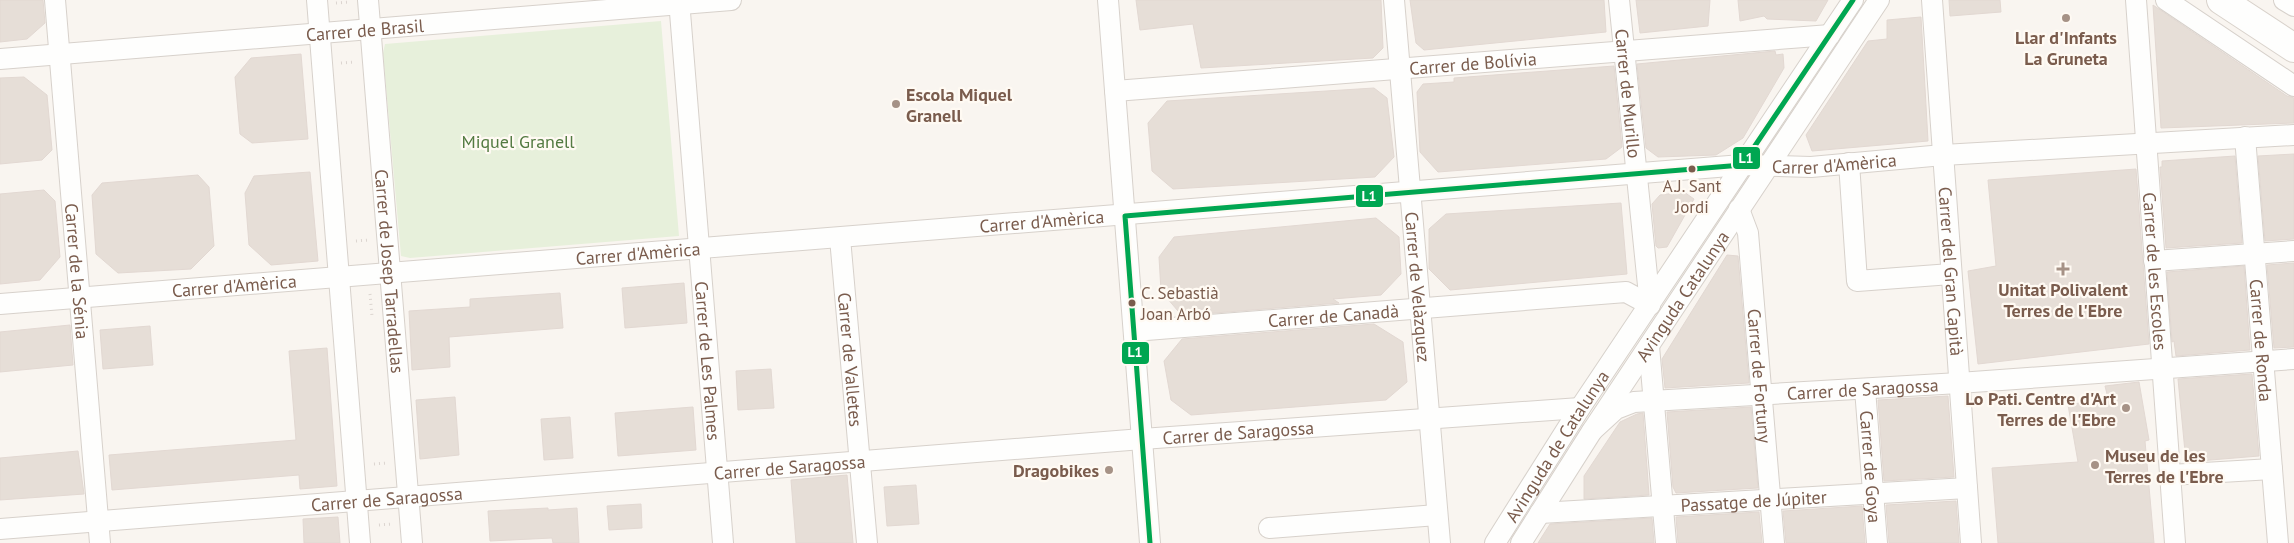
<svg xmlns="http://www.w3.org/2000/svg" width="2294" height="543" font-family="'PT Sans',sans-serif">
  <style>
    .green { fill: #e7f0db }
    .building { fill: #e6ded7; stroke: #e2d8d2 }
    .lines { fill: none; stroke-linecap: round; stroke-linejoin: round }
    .street-casing { stroke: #d7d1cb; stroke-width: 22 }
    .secondary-casing { stroke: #d9d2cb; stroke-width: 30 }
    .path { stroke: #dcd5d0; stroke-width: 3; stroke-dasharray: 1 4; stroke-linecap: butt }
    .street { stroke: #fefefd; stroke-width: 20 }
    .secondary { stroke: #fefefd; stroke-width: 28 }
    .bus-1-casing { stroke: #fffaf3; stroke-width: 9 }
    .bus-1 { stroke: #00a651; stroke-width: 5 }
    .poi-dot { fill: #a69286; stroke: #fffaf3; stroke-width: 2 }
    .bus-dot { fill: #7a5c4d; stroke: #fffaf3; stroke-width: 2 }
    .labels { text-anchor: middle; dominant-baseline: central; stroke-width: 4.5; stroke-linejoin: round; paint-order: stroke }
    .bus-label { font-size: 17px; fill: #7a5c4d; stroke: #fffaf3 }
    .street-label { font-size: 18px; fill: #7a5c4d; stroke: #fffaf3 }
    .poi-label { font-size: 18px; font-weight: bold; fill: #7a5c4d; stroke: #fffaf3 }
    .park-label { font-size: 18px; fill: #537a41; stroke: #fffaf3 }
    .line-badge { stroke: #fffaf3; stroke-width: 2 }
    .badge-label { font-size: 14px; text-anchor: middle; font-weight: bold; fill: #fff }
  </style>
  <rect width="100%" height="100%" fill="#f9f5f0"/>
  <path class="green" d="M661 21 679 236 410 258 401 256 383 53 385 44Z"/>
  <path class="building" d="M0 0H43L45 23 27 39 0 42Z
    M1136 0H1381L1383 48 1373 58 1201 68 1193 24 1140 30Z
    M1410 0H1604L1606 32 1424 50 1416 43Z
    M1636 0H1710L1708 26 1640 33Z
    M1738 0H1828L1816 21 1767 19 1764 16 1740 21Z
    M1949 0H2000L2001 12 1950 16Z
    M2153 5 2287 96 2294 98V123L2161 128Z
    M1921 17 1928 141 1812 151 1806 135 1868 41 1887 39V20Z
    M1775 51 1776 55 1783 54 1784 68 1743 138 1716 155 1658 157 1646 148 1637 64Z
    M301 54 308 139 252 143 240 134 235 77 251 58Z
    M1614 66 1622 147 1606 159 1438 172 1420 152 1417 92 1423 84 1454 82V78Z
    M24 77 47 95 52 150 42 160 0 164V78Z
    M1374 88 1387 98 1394 157 1375 177 1173 189 1152 171 1148 123 1167 101Z
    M2294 154V239L2265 241 2258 156Z
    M2235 156 2242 243 2166 248 2160 167H2162V161Z
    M2136 169 2149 344 1978 364 1968 271 1996 266 1988 180Z
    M310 172 318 261 271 265 249 245 245 193 254 176Z
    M198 175 209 187 214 246 191 269 118 273 96 254 92 195 102 183Z
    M44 190 55 201 60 257 40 280 0 284V194Z
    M1684 192 1694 199 1667 247 1658 248 1656 246 1652 204 1660 195Z
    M1621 203 1627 274 1450 290 1429 269V229L1446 214Z
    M1376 218 1399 237 1401 274 1381 295 1333 299 1339 303 1202 314 1206 309 1178 311 1161 291 1159 257 1174 237Z
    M1727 255 1738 256 1749 383 1665 388 1662 359Z
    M2294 263V347L2274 348 2267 265Z
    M2244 266 2250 350 2176 356 2174 341 2172 342 2167 272Z
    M684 283 687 323 625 328 622 288Z
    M560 293 563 328 449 337 450 367 412 370 409 311 470 307V299Z
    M1374 324 1403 342 1407 382 1386 400 1191 415 1171 400 1164 361 1182 339Z
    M70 325 73 365 0 372V332Z
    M150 326 153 365 103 369 100 330Z
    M327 348 337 486 300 489 299 475 112 490 109 455 296 440 289 351Z
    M771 369 774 408 738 410 736 371Z
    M2252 374 2259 456 2186 462 2178 379Z
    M2139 382 2149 440 2145 441 2154 543H1998L1992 468 2078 462 2068 405 2108 398 2105 386Z
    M1948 396 1954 477 1884 481 1878 400Z
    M455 397 459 455 420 459 416 400Z
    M693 407 696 450 618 456 615 413Z
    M1751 407 1758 488 1676 493 1673 487 1667 412Z
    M1643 413 1649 495 1584 499V476L1620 422 1637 414Z
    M570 417 573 458 544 460 541 419Z
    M78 451 84 494 0 500V458Z
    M847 475 853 543H796L791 480Z
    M916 485 919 524 887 526 884 487Z
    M1956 501 1959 543H1889L1886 505Z
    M641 504 642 528 609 530 607 506Z
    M1862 506 1865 543H1786L1783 511Z
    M548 508V510L577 508 579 543H553L552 538 490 541 488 511Z
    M1759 512 1762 543H1678L1676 517Z
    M338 517 340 543H304L303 519Z
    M1652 518 1654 543H1538L1550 524Z"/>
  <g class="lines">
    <g class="street-casing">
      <g id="street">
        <path id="s1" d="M55 0 100 543"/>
        <path d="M317 0 360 543"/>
        <path id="s2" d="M368 0 412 543"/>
        <path id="s3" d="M679 0 723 543"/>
        <path d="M1108 0 1150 543"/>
        <path id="s4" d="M1394 0 1440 543"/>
        <path id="s5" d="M1619 0 1650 305"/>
        <path id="s6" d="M1932 0 1971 543"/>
        <path id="s7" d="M2136 0 2175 543"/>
        <path d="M2166 0 2294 86"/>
        <path d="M2284 0 2294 6"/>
        <path id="s8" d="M0 59 731 0"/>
        <path id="s9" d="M1115 91 1830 35"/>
        <path id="s10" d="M2245 137 2278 543"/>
        <path d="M1849 163 1857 281 1951 274"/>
        <path id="s11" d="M1739 209 1748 233 1774 543"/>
        <path id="s12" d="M840 238 867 543"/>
        <path d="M2154 261 2294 251"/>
        <path id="s13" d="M0 304 1742 165 1811 167 1943 155 2294 135"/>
        <path id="s14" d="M1134 331 1626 292 1650 305"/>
        <path d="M1649 346 1666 543"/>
        <path id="s15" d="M1865 389 1877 543"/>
        <path id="s16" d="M1592 431 1616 409 1634 402 1959 383 2294 359"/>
        <path d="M2170 475 2272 469"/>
        <path id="s17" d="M1540 513 1967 488"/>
        <path d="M1269 528 1437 515"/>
        <path id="s18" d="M0 529 1142 439 1580 408"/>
        <path id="s19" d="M1495 543 1580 408 1853 0"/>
        <path id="s20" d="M1521 543 1592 431 1879 0"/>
      </g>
    </g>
    <g class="secondary-casing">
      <path id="secondary" d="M2221 0 2294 48"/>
    </g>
    <path class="path" d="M336 3 350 2
      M341 63 355 62
      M356 241 369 240
      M370 294 372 316
      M374 464 387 463
      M379 525 392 524"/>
    <use href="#street" class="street"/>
    <use href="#secondary" class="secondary"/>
    <g class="bus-1-casing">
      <path id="bus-1" d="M1150 543 1125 216 1742 165 1853 0"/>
    </g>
    <use href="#bus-1" class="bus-1"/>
  </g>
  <g class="poi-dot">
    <circle cx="2066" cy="18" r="5"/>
    <circle cx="896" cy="104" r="5"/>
    <path d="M2060.5 261.5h5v5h5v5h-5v5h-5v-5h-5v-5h5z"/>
    <circle cx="2126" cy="408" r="5"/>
    <circle cx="2095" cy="465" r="5"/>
    <circle cx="1109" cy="470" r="5"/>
  </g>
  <g class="bus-dot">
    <circle cx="1692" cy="169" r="4.5"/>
    <circle cx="1132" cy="303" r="4.5"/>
  </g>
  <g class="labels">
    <g class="bus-label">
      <text x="1692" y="186">A.J. Sant<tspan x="1692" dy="21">Jordi</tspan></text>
      <text x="1141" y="293" text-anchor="start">C. Sebastià<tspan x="1141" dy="21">Joan Arbó</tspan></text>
    </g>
    <g class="street-label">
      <text stroke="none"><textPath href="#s8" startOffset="366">Carrer de Brasil</textPath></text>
      <text stroke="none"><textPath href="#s9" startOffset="359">Carrer de Bolívia</textPath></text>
      <text stroke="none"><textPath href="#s5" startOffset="94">Carrer de Murillo</textPath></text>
      <text stroke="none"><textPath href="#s13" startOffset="1840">Carrer d'Amèrica</textPath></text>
      <text stroke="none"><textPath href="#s13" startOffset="1045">Carrer d'Amèrica</textPath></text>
      <text stroke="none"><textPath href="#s13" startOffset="640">Carrer d'Amèrica</textPath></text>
      <text stroke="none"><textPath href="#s2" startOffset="272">Carrer de Josep Tarradellas</textPath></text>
      <text stroke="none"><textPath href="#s1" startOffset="272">Carrer de la Sénia</textPath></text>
      <text stroke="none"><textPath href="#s6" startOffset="272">Carrer del Gran Capità</textPath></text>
      <text stroke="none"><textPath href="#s7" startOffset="272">Carrer de les Escoles</textPath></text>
      <text stroke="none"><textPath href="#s13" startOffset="235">Carrer d'Amèrica</textPath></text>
      <text stroke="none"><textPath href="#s4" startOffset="288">Carrer de Velàzquez</textPath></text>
      <text stroke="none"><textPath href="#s20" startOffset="295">Avinguda Catalunya</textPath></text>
      <text stroke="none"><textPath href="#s14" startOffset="200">Carrer de Canadà</textPath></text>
      <text stroke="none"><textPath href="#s10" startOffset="204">Carrer de Ronda</textPath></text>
      <text stroke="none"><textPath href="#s3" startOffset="362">Carrer de Les Palmes</textPath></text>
      <text stroke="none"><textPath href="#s12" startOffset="122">Carrer de Valletes</textPath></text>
      <text stroke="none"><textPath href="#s11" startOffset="169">Carrer de Fortuny</textPath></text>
      <text stroke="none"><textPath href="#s16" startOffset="281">Carrer de Saragossa</textPath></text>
      <text stroke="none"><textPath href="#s18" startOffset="1242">Carrer de Saragossa</textPath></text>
      <text stroke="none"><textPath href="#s19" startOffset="115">Avinguda de Catalunya</textPath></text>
      <text stroke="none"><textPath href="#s15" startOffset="78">Carrer de Goya</textPath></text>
      <text stroke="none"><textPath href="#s18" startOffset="792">Carrer de Saragossa</textPath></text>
      <text stroke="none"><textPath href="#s18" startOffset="388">Carrer de Saragossa</textPath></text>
      <text stroke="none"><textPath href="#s17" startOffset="214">Passatge de Júpiter</textPath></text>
    </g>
    <g class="poi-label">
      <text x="2066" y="37">Llar d'Infants<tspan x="2066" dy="21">La Gruneta</tspan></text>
      <text x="906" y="94" text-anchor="start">Escola Miquel<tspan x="906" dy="21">Granell</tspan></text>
      <text x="2063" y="289">Unitat Polivalent<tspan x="2063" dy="21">Terres de l'Ebre</tspan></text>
      <text x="2116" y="398" text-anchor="end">Lo Pati. Centre d'Art<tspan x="2116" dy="21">Terres de l'Ebre</tspan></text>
      <text x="2105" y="455" text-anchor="start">Museu de les<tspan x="2105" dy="21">Terres de l'Ebre</tspan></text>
      <text x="1099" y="470" text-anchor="end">Dragobikes</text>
    </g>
    <g class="park-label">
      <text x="518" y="141">Miquel Granell</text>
    </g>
  </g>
  <g class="line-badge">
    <rect x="1732" y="146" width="29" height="24" rx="5" fill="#00a651"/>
    <rect x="1355" y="184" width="29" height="24" rx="5" fill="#00a651"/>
    <rect x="1121" y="341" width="29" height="24" rx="5" fill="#00a651"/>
  </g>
  <g class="badge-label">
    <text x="1746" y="163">L1</text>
    <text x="1369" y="201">L1</text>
    <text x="1135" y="357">L1</text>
  </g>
</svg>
